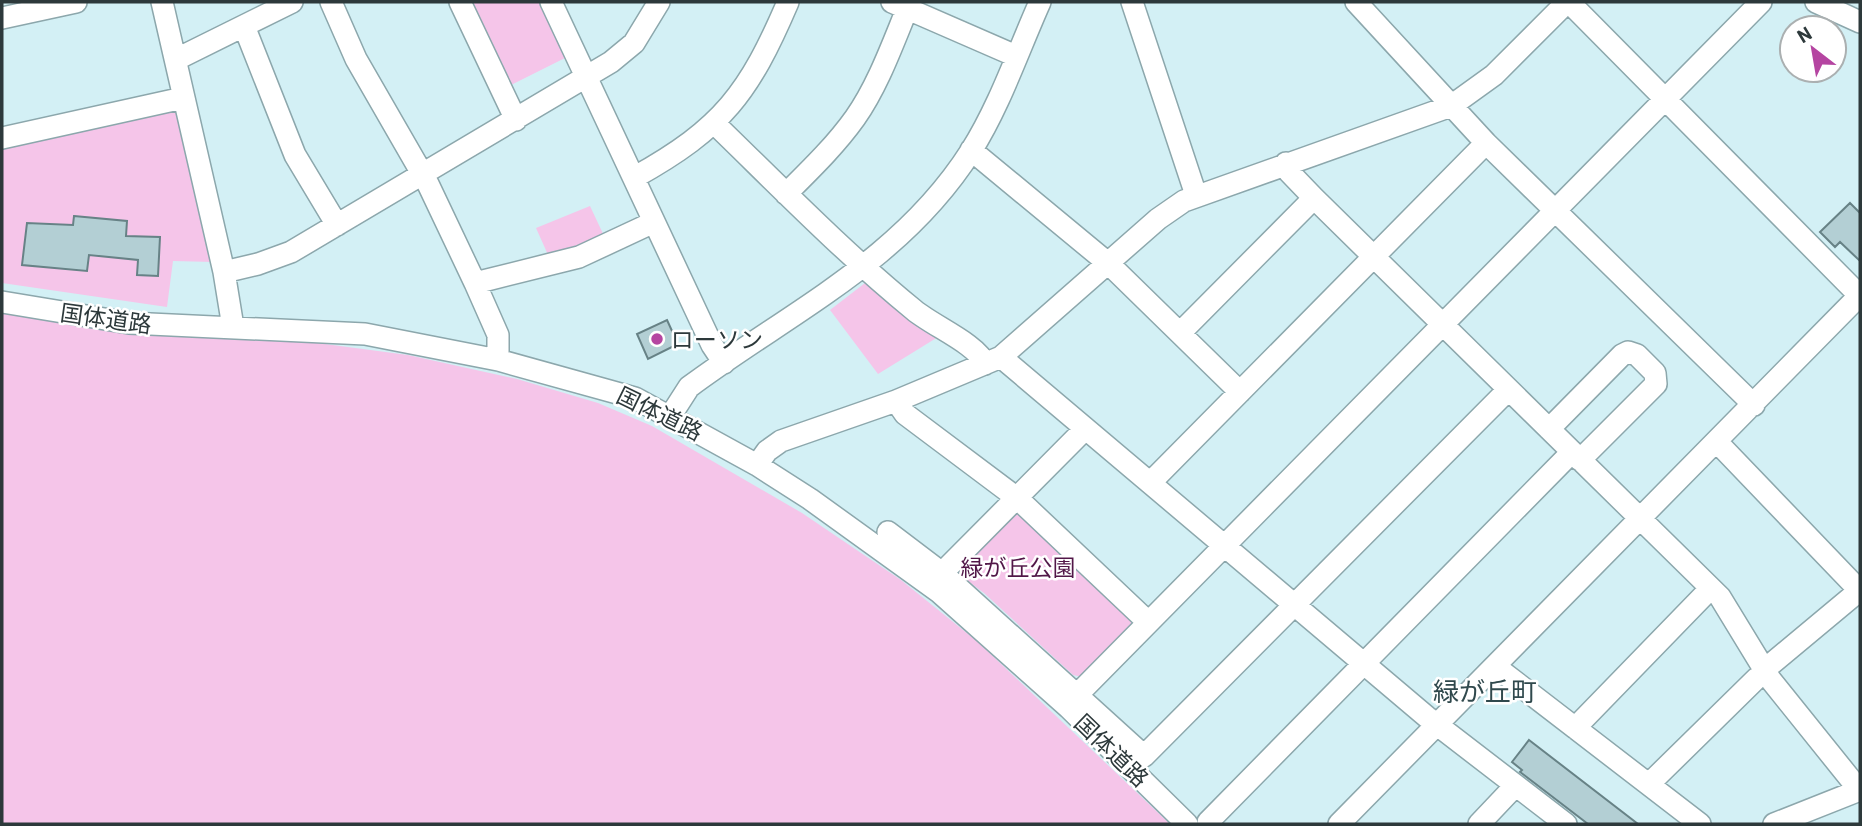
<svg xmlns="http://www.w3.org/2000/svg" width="1862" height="826" font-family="Barlow,'Noto Sans JP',sans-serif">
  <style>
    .green { fill: #f5c5e9 }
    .building { fill: #b3cfd4; stroke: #678286; stroke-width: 2 }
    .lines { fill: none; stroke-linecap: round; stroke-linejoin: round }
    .minor-casing { stroke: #8ca7ac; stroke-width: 24 }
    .minor { stroke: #fff; stroke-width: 21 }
    .poi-dot { fill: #b545a1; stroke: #fff; stroke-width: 2.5 }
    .labels { text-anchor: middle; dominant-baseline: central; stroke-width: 5; stroke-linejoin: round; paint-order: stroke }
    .street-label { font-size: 23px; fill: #2d393b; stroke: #fff }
    .poi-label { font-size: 23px; fill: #2d393b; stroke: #fff; text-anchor: start }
    .park-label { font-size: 23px; fill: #521748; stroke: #fff }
    .quarter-label { font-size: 26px; fill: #30494d; stroke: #fff }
  </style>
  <rect width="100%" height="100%" fill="#d3f0f5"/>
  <path class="green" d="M467 2H544L569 56 507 87Z
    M171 107 180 114 214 262 173 261 167 307 2 283V145Z
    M590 206 605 238 549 257 536 228Z
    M865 283 938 337 878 374 830 310Z
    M2 312 137 333 295 340 408 355 517 379 598 403 652 426 802 513 901 580 978 642 1170 824H2Z
    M1021 510 1131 617V627L1082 677 1073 675 984 593 958 574 959 565 1014 511Z"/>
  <path class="building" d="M1850 203 1860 213V261L1840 242 1835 247 1820 232Z
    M74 216 127 221 126 236 160 237 158 276 137 275 138 260 89 255 87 271 22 265 27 223 73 225Z
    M667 320 678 344 648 359 637 334Z
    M1529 740 1638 824H1588L1520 772 1522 770 1512 762Z"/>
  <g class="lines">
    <g class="minor-casing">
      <path id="minor" d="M162 2 224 272 233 327
        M331 2 356 59 428 184 475 283 498 335V360
        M460 2 516 120
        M551 2 712 345 724 363
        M892 2 1016 56
        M1132 2 1196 195
        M1356 2 1486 143 1754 405
        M1569 2 1860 296
        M1816 2 1860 22
        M2 18 76 2
        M244 26 295 155 337 225
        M175 57 183 56 292 2
        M714 123C780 187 843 252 914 310 933 326 977 344 985 364
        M2 138 183 98
        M971 150 1109 264 1240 392
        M1286 163 1289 172 1314 198 1720 597 1770 679 1860 791
        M635 177C723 128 749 93 788 2
        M786 194C810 170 835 146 855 118 879 84 894 40 910 2
        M224 272 258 264 291 252 611 62 634 43 659 2
        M475 283 579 257 654 222
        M2 302 129 323 365 334 498 360 635 398 757 465 810 499 939 592 1069 708 1187 824
        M1180 333 1314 198
        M1001 357 1427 717 1566 824
        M896 401 905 414 1017 498 1148 622
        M671 415 689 387C790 312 901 261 971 151 1000 105 1018 51 1040 2
        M1549 429 1622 355 1628 352 1637 355 1655 373 1656 384 1580 460
        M1717 442 1860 591
        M757 465 767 451 781 441 896 401 1001 357 1158 219 1184 201 1451 106 1494 75 1567 2
        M1150 483 1486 143
        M888 532 942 573 1144 756 1508 390
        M942 573 1084 430
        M1496 667 1700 824
        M1764 670 1860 590
        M1078 694 1761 2
        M1575 728 1710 589
        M1649 784 1757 678
        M1208 822 1572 452
        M1339 824 1860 295
        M1479 824 1515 786
        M1774 824 1860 790"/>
    </g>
    <use href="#minor" class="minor"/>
  </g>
  <circle class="poi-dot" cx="657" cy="339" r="7"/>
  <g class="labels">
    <g class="street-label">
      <text transform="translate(106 318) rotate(8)">国体道路</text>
      <text transform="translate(660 413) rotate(26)">国体道路</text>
      <text transform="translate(1112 750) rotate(44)">国体道路</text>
    </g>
    <g class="poi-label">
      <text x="671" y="339">ローソン</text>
    </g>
    <g class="park-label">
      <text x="1018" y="567">緑が丘公園</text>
    </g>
    <g class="quarter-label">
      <text x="1485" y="690">緑が丘町</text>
    </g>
  </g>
  <rect width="1862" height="826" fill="none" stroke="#2d393b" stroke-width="7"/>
  <g transform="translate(1813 49) rotate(329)"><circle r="33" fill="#ffffff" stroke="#abb0b1" stroke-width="2"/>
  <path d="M0-5L12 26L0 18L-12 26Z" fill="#b545a1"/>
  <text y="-10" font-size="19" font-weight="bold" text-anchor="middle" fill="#2d393b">N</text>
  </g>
</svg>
